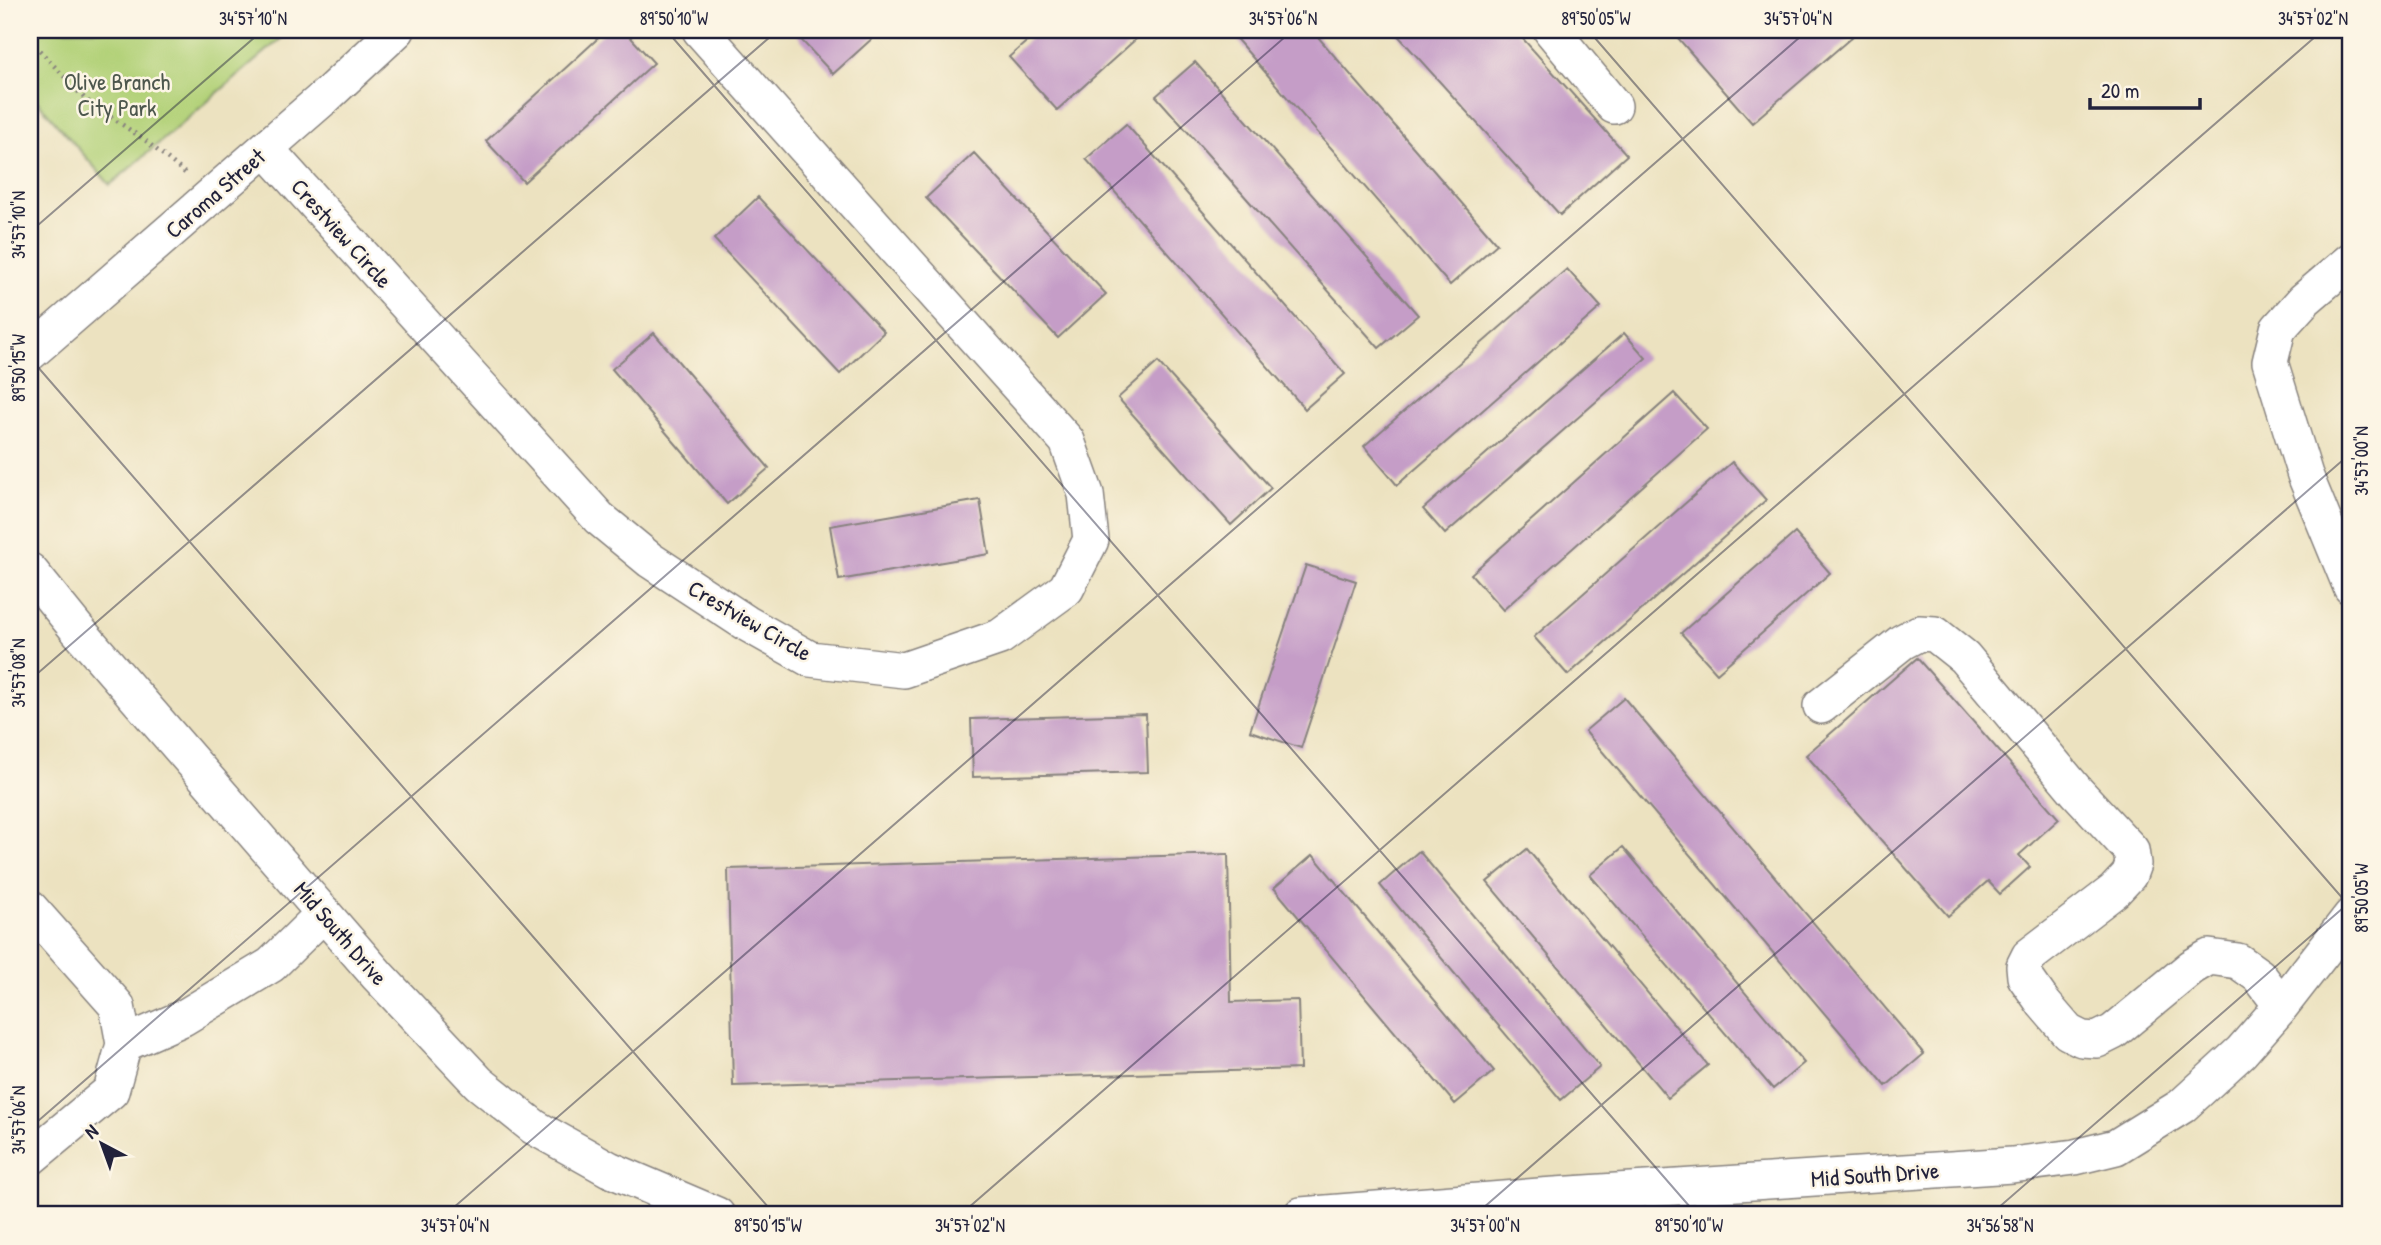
<svg xmlns="http://www.w3.org/2000/svg" width="2381" height="1245" font-family="'Patrick Hand',sans-serif">
  <style>
    .green { fill: #b2d178; stroke: #6a7a5a; stroke-width: 2 }
    .building { fill: #c59dc7 }
    .lines { fill: none; stroke-linecap: round; stroke-linejoin: round }
    .minor-casing { stroke: #87827e; stroke-width: 38 }
    .path { stroke: #87827e; stroke-width: 4.5; stroke-dasharray: 2 5; stroke-linecap: butt }
    .minor { stroke: #fff; stroke-width: 35 }
    .ticks { fill: none; stroke: #22223b; stroke-width: 2; stroke-opacity: 0.45 }
    .labels { text-anchor: middle; dominant-baseline: central; stroke-width: 5; stroke-linejoin: round; paint-order: stroke }
    .park-label { font-size: 23px; fill: #4d574d; stroke: #fcf5e5 }
    .street-label { font-size: 23px; fill: #22223b; stroke: #fcf5e5 }
    .neatline { fill: none; stroke: #22223b; stroke-width: 2.5 }
    .ticks-label { font-size: 18px; text-anchor: middle; fill: #22223b }
  </style>
  <rect width="100%" height="100%" fill="#fcf5e5"/>
  <filter id="ink" filterUnits="userSpaceOnUse"><feTurbulence type="fractalNoise" baseFrequency=".0143" numOctaves="2"/><feDisplacementMap in="SourceGraphic" scale="14" xChannelSelector="R" yChannelSelector="G"/><feConvolveMatrix kernelMatrix="1 2 1 2 8 2 1 2 1" color-interpolation-filters="sRGB"/></filter>
  <filter id="wash" filterUnits="userSpaceOnUse"><feTurbulence type="fractalNoise" baseFrequency=".00686" numOctaves="4" result="noise"/><feDisplacementMap in="SourceGraphic" scale="28" xChannelSelector="R" yChannelSelector="G"/><feGaussianBlur stdDeviation="1.57" result="paint"/><feColorMatrix in="noise" values="0 0 0 0 0 0 0 0 0 0 0 0 0 0 0 0 0 1.4 0 .05"/><feComposite in="paint" operator="in"/></filter>
  <g filter="url(#wash)">
    <rect width="100%" height="100%" fill="#ece2c0"/>
    <path class="green" d="M30 30H291L110 185 30 93Z"/>
    <g id="blocks">
      <path class="building" d="M607 30H624L654 63 524 182 486 141Z
        M792 30H869L875 36 833 74Z
        M1040 30H1146L1057 110 1009 57Z
        M1239 30H1312L1497 244 1450 285 1233 35Z
        M1393 30H1515L1627 155 1560 215Z
        M1671 30H1846L1852 37 1752 123Z
        M1195 62 1418 315 1379 348 1156 96Z
        M1126 124 1345 374 1305 409 1086 159Z
        M974 153 1106 294 1058 338 926 198Z
        M758 197 884 332 840 374 714 239Z
        M1567 269 1601 307 1397 485 1364 446Z
        M654 333 769 468 727 504 612 369Z
        M1624 333 1646 358 1445 534 1423 509Z
        M1158 362 1271 488 1231 525 1118 398Z
        M1674 393 1707 429 1503 610 1471 574Z
        M1732 462 1766 500 1568 675 1534 637Z
        M980 500 989 554 839 580 830 526Z
        M1795 533 1830 573 1717 673 1681 633Z
        M1306 565 1356 581 1301 748 1250 731Z
        M1917 658 2059 819 2019 855 2030 867 2000 894 1988 881 1948 916 1806 755Z
        M1624 698 1924 1054 1886 1086 1585 731Z
        M1146 714 1148 772 973 777 971 719Z
        M1623 847 1804 1063 1773 1089 1590 875Z
        M1527 849 1708 1065 1668 1098 1487 882Z
        M1419 851 1600 1067 1561 1100 1380 885Z
        M1228 854 1231 1002 1298 1000 1300 1069 733 1086 728 869Z
        M1313 855 1494 1071 1455 1104 1274 888Z"/>
    </g>
  </g>
  <g filter="url(#ink)">
    <use href="#blocks" fill-opacity="0" stroke="#87827e" stroke-width="2"/>
    <g class="lines">
      <g class="minor-casing">
        <path id="minor" d="M1551 30 1614 106
          M266 149 599 518 650 560 746 623 810 659 904 670 1000 637 1066 589 1091 540 1086 494 1067 441 700 30
          M2351 260 2304 300 2278 329 2270 362 2305 475 2351 587
          M30 353 327 95 397 30
          M30 571 77 629 378 976 479 1083 534 1127 609 1169 717 1215
          M1821 706 1902 642 1919 633 1935 634 1964 657 2077 792 2131 850 2133 864 2129 875 2114 891 2029 956 2024 966 2025 977 2044 1004 2068 1032 2082 1039 2097 1040 2113 1032 2192 967 2209 957 2238 961 2259 976 2281 1005
          M30 908 117 1006 124 1044 111 1091 30 1158
          M124 1044 183 1018 271 965 324 913
          M1301 1215 1540 1196 2012 1165 2075 1157 2116 1147 2182 1106 2241 1052 2277 1011 2351 916"/>
      </g>
      <path class="path" d="M30 40 85 99 146 141 185 173"/>
      <use href="#minor" class="minor"/>
    </g>
  </g>
  <path class="ticks" d="M666 30 1697 1215M1588 30 2351 908M30 232 263 30M30 358 775 1215M30 680 778 30M30 1128 1293 30M445 1215 1808 30M960 1215 2323 30M1475 1215 2351 453M1990 1215 2351 901"/>
  <g class="labels">
    <g class="park-label">
      <text x="117" y="81">Olive Branch<tspan x="117" dy="26">City Park</tspan></text>
    </g>
    <g class="street-label">
      <text transform="translate(215 193) rotate(-41)">Caroma Street</text>
      <text transform="translate(342 233) rotate(48)">Crestview Circle</text>
      <text transform="translate(750 620) rotate(30)">Crestview Circle</text>
      <text transform="translate(341 933) rotate(49)">Mid South Drive</text>
      <text transform="translate(1875 1174) rotate(-4)">Mid South Drive</text>
    </g>
  </g>
  <rect width="2381" height="1245" fill="none" stroke="#fcf5e5" stroke-width="77"/>
  <g transform="translate(102 1144) rotate(319)" stroke="#fcf5e5" stroke-width="5" paint-order="stroke">
  <path d="M0-5L12 26L0 18L-12 26Z" fill="#22223b"/>
  <text y="-10" font-size="19" font-weight="bold" text-anchor="middle" fill="#22223b">N</text>
  </g>
  <path d="M2090 98v10h110v-10" fill="none" stroke="#22223b" stroke-width="3.5"/>
  <text x="2101" y="98" font-size="21" fill="#22223b" stroke="#fcf5e5" stroke-width="5" paint-order="stroke">20 m</text>
  <rect x="38" y="38" width="2304" height="1168" class="neatline"/>
  <g class="ticks-label">
    <text x="253" y="25">34°57'10"N</text>
    <text x="674" y="25">89°50'10"W</text>
    <text x="1283" y="25">34°57'06"N</text>
    <text x="1596" y="25">89°50'05"W</text>
    <text x="1798" y="25">34°57'04"N</text>
    <text x="2313" y="25">34°57'02"N</text>
    <text transform="translate(19 225) rotate(-90)" y="6">34°57'10"N</text>
    <text transform="translate(19 368) rotate(-90)" y="6">89°50'15"W</text>
    <text transform="translate(2362 461) rotate(-90)" y="6">34°57'00"N</text>
    <text transform="translate(19 673) rotate(-90)" y="6">34°57'08"N</text>
    <text transform="translate(2362 898) rotate(-90)" y="6">89°50'05"W</text>
    <text transform="translate(19 1120) rotate(-90)" y="6">34°57'06"N</text>
    <text x="455" y="1232">34°57'04"N</text>
    <text x="768" y="1232">89°50'15"W</text>
    <text x="970" y="1232">34°57'02"N</text>
    <text x="1485" y="1232">34°57'00"N</text>
    <text x="1689" y="1232">89°50'10"W</text>
    <text x="2000" y="1232">34°56'58"N</text>
  </g>
</svg>
